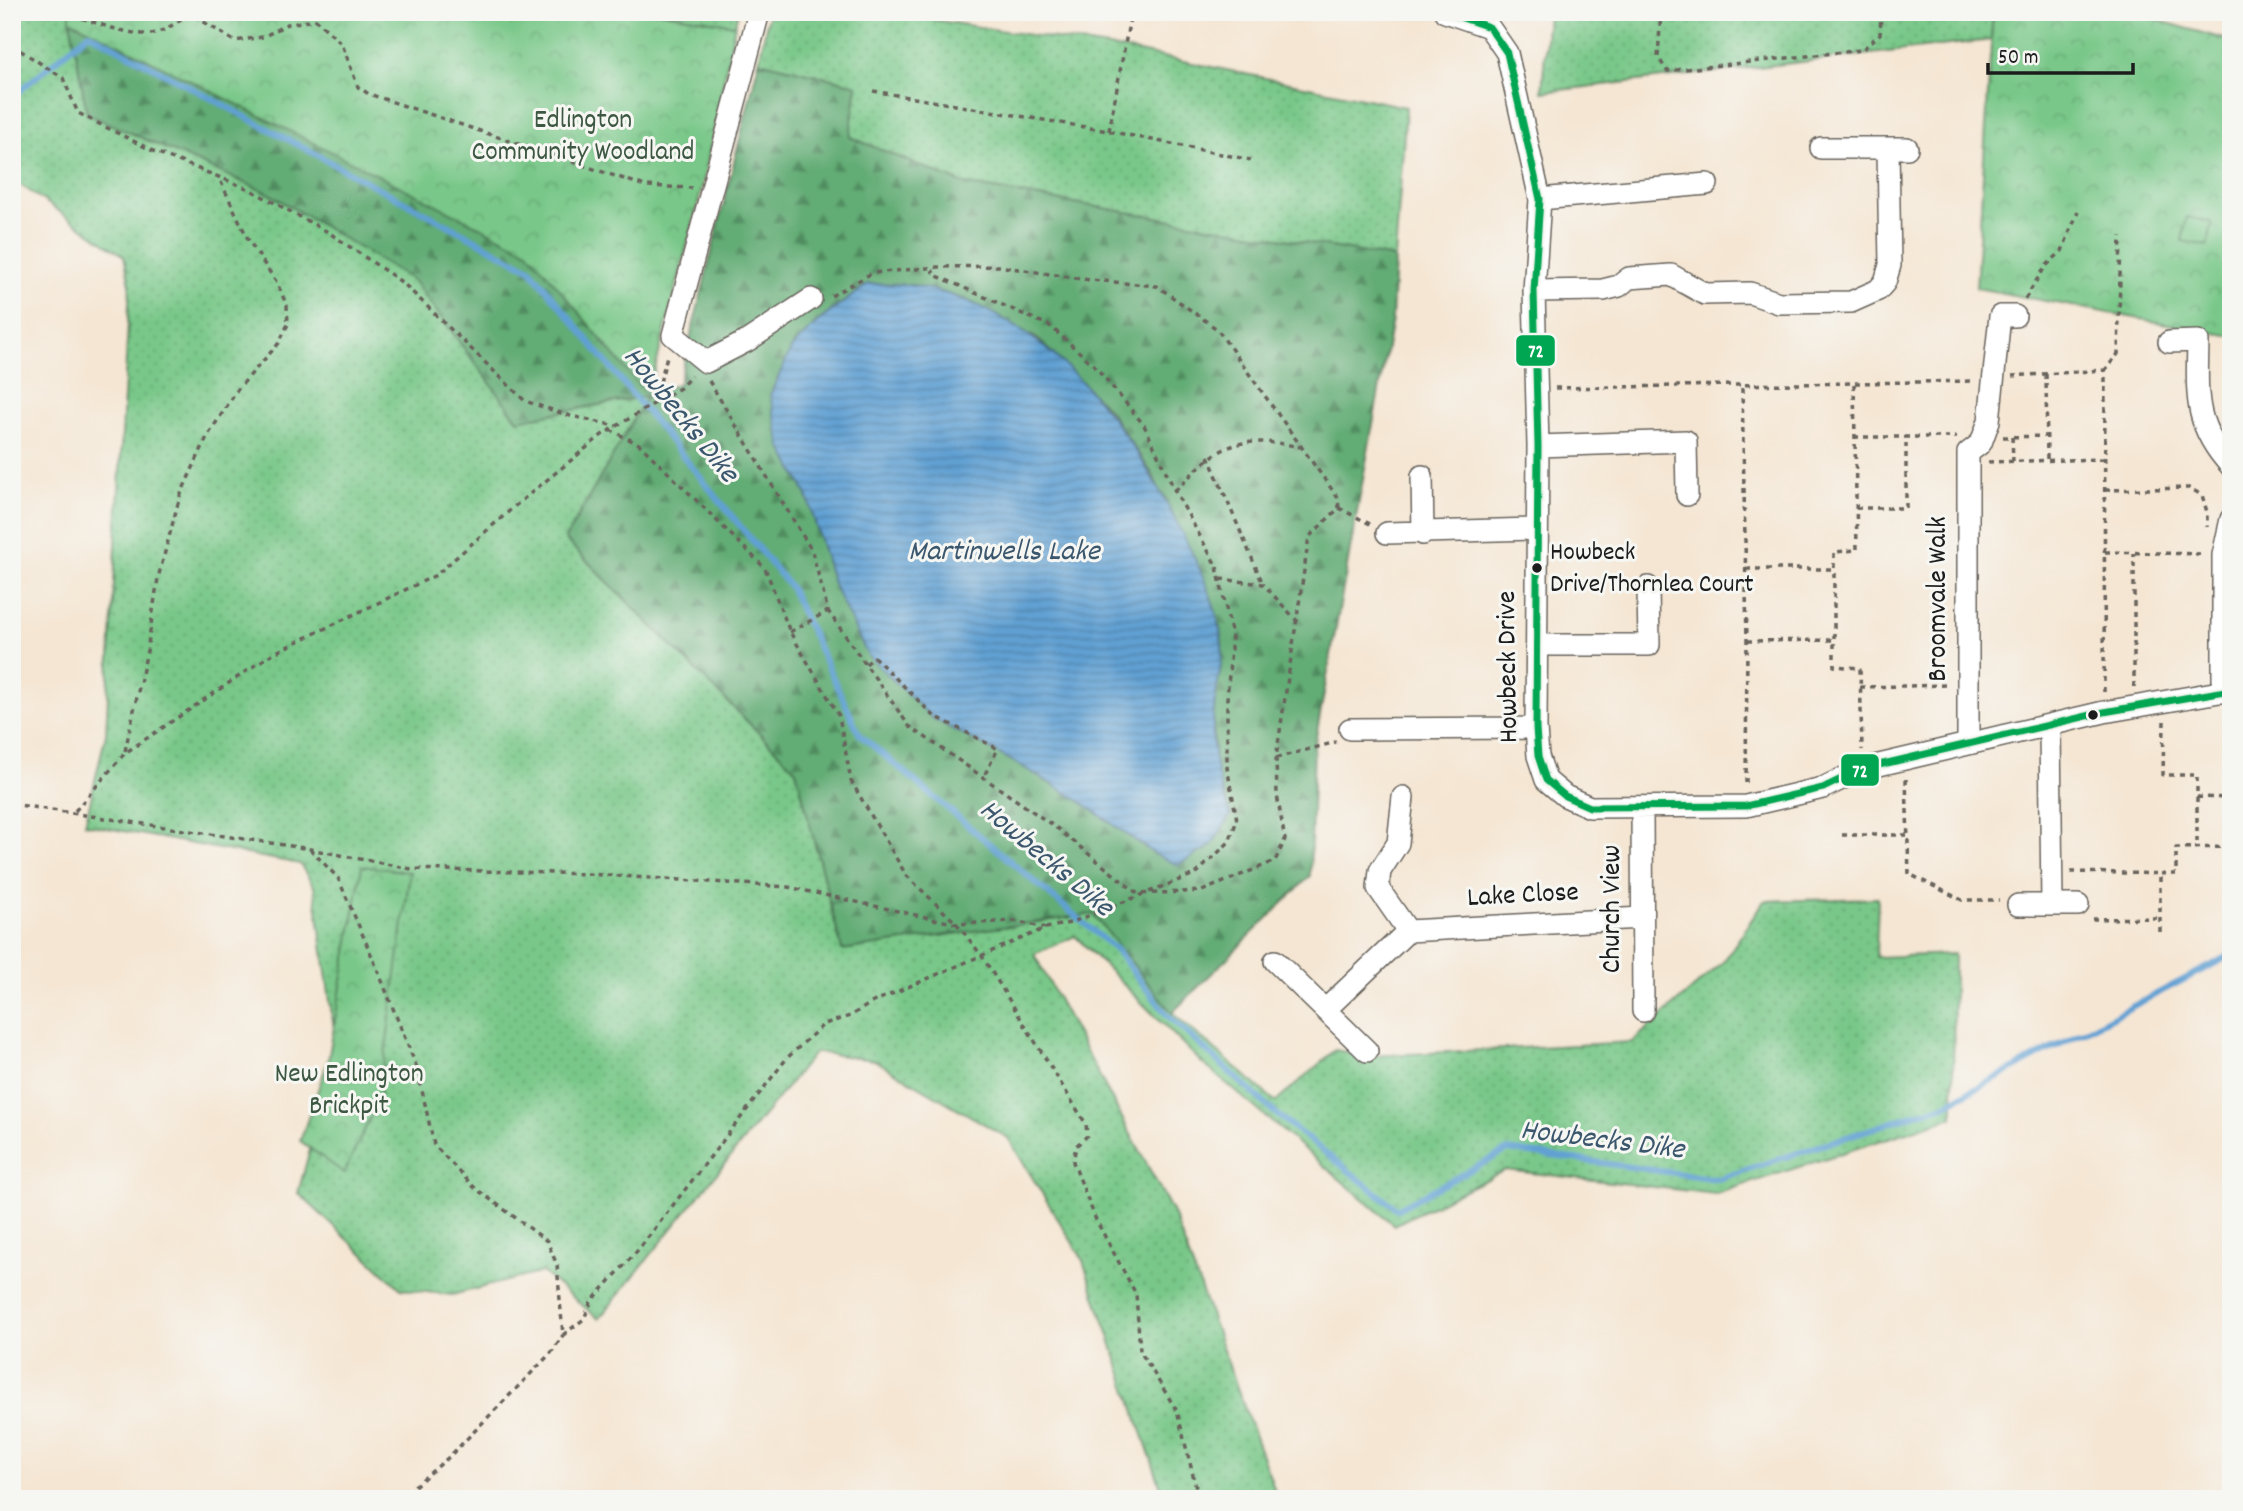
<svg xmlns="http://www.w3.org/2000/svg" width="2243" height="1511" font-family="Dekko,sans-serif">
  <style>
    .grass { fill: url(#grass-dots); stroke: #4a7252; stroke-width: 2 }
    .forest { fill: url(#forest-firs); stroke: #3f6448; stroke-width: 2; fill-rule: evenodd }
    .park { fill: url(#park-crowns); stroke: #4a7252; stroke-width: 2 }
    .pitch { fill: #79c889; stroke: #4a7252; stroke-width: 2 }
    .water { fill: url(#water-rules); stroke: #3e5e78; stroke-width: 2 }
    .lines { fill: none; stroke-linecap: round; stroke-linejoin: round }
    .stream { stroke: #61a0d3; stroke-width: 6 }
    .minor-casing { stroke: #68635c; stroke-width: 24 }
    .path { stroke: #68635c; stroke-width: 3.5; stroke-dasharray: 5 5; stroke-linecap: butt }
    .minor { stroke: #fff; stroke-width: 21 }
    .bus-1-casing { stroke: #f6f6f2; stroke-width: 12 }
    .bus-1 { stroke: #00a651; stroke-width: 7 }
    .bus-dot { fill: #1c1c1c; stroke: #f6f6f2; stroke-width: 2.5 }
    .labels { text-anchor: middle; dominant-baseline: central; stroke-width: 6; stroke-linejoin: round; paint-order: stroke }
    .bus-label { font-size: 26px; fill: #1c1c1c; stroke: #f6f6f2; text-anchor: start }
    .park-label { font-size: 28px; fill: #3d5842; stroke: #f6f6f2 }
    .street-label { font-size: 28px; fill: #1c1c1c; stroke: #f6f6f2 }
    .water-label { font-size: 30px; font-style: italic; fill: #3b576e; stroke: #f6f6f2 }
    .line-badge { stroke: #f6f6f2; stroke-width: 2.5 }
    .badge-label { font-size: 19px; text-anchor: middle; font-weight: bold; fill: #fff }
  </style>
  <defs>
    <pattern id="grass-dots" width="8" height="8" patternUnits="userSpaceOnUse" patternTransform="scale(1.75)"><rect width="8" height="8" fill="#79c889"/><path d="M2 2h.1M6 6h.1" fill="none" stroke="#68ab76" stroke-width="1.8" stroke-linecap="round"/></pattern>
    <pattern id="forest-firs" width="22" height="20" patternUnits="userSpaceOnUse" patternTransform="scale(1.75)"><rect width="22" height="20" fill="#62ac75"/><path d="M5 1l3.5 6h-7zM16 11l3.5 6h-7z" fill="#508b5f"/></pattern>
    <pattern id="park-crowns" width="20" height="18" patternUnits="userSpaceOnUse" patternTransform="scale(1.75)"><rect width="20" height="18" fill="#79c889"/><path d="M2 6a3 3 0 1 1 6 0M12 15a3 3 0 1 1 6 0" fill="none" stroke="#68ab76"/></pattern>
    <pattern id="water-rules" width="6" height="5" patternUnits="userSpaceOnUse" patternTransform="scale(1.75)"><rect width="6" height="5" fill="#61a0d3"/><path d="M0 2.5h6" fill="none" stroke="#4f82aa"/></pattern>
  </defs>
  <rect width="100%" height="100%" fill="#f6f6f2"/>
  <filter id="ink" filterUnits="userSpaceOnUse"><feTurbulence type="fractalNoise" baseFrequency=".0143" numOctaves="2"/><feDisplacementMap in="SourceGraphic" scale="14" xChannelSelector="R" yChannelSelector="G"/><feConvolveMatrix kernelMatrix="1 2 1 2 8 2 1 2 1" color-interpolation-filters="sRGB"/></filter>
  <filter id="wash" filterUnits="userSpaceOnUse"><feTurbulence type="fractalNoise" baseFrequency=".00686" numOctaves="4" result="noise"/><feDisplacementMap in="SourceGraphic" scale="28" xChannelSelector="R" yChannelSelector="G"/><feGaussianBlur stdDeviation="1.57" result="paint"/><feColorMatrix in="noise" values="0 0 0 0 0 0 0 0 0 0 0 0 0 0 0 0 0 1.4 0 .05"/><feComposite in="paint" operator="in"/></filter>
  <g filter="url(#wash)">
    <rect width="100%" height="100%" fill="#f5e6d3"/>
    <path class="grass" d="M12 12H70L268 193 413 280 518 420 648 396 565 539 796 770 842 950 1093 914 1172 1013 1276 1102 1335 1050 1372 1056 1632 1042 1724 961 1764 901 1878 898 1876 957 1954 954 1953 1117 1716 1194 1505 1170 1394 1225 1201 1062 1075 936 1034 954 1173 1213 1278 1499H1165L1082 1258 1008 1138 874 1060 815 1052 599 1319 542 1272 452 1295 401 1289 298 1193 337 1051 314 887 300 864 85 824 106 733 130 284 124 256 12 179Z
      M659 12H738L735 25Z
      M769 12H883L1134 51 1406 107 1395 258 964 184 849 137 856 85 759 61Z
      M1548 12H1993L1991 40 1542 92Z"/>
    <path class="forest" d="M70 20 529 251 648 396 679 383 759 61 857 85 850 137 964 184 1395 258 1392 320 1314 748 1310 876 1172 1013 1093 914 842 950 796 770 565 539 647 396 518 420 413 280 268 193 87 114ZM868 284 913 285 965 299 1038 339 1109 410 1153 475 1222 643 1213 716 1215 772 1231 815 1156 855 1080 801 1020 765 820 536 807 495 792 347 821 319Z"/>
    <path class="park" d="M70 12H658L735 25 702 188 648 396 528 251 70 20Z
      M1993 12H2129L2231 41V336L1976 288Z
      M362 866 410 872 379 1099 344 1173 300 1141 328 1061Z"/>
    <path class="pitch" d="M2187 217 2212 222 2208 246 2182 241Z"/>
    <path class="water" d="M868 284C883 284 900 283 916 286 1040 310 1120 411 1175 519 1194 556 1218 601 1222 643 1224 661 1217 683 1215 701 1209 745 1215 774 1231 815L1211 846 1178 865 1156 855 1080 801 1020 765 932 718 868 656 833 584 807 495 781 446 770 395 792 347 821 319Z"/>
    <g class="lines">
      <path class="stream" d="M12 97 89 33 530 269 790 587 860 735 1116 950 1168 1016 1275 1113 1397 1209 1508 1150 1718 1179 1944 1105 2231 955"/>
    </g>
  </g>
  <g filter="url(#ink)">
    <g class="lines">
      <g class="minor-casing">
        <path id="minor" d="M759 12 673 335 706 362 747 341 811 299
          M1445 12 1489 27 1507 53 1540 199 1534 291 1538 446 1536 728 1538 756 1546 780 1565 796 1590 807 1746 806 1823 788 1862 769 2104 712 2231 690
          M1821 148H1907
          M1540 199 1707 184
          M1534 291 1603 290 1619 286 1629 278 1671 275 1705 294 1750 293 1779 303 1851 302 1878 290 1885 282 1890 265 1888 148
          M2169 342 2198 341C2197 394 2193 425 2231 466
          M1538 446 1686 441 1687 495
          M1422 476 1423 534
          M1387 533 1537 529
          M1537 645H1649L1648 587
          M2223 692V555L2231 519
          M2050 727 2052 905
          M1350 729 1536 728
          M1968 744V453L1981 443 1989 421 2000 316H2015
          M1403 797 1398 843 1380 871 1378 888 1408 931
          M1642 807 1643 1011
          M2018 905H2078
          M1275 961 1367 1051
          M1325 1010 1408 931 1641 918"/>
      </g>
      <path class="path" d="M63 12C85 18 137 41 159 32 171 27 180 19 193 15L234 41 263 37 287 24 316 20 342 44 358 87 369 94 645 186 692 188
        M1661 12 1658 57 1667 71 1862 50 1880 34 1881 12
        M12 45 63 78 78 113 153 151 249 189 328 232 403 283 525 401 567 415 616 426
        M873 91 1108 131 1251 160
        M1109 131 1131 12
        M2025 299 2045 267 2062 251 2078 212
        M2046 374 2047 460
        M2012 376 2105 370
        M709 381 812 551 828 611 909 726 1058 829 1138 894 1202 891 1275 861 1285 840 1277 795 1276 758 1309 537 1339 508 1338 498 1217 329 1157 286 1081 279 999 266 938 267 872 273 831 296
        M1854 384 1857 550 1834 552V666L1860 668 1862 750
        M1555 388 1974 381
        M1742 388 1747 641 1746 786
        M655 401 667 356
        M610 430 639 444 765 568 790 632 839 716 851 781 906 875 957 924 982 956 1086 1124 1087 1136 1076 1146 1073 1162 1096 1220 1136 1294 1140 1351 1177 1411 1199 1499
        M1854 437H1957
        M2003 437 2046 436
        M2012 437 2013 461
        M1208 456 1263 584
        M1988 462 2105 459
        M2105 490 2189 488 2202 495 2207 512V527
        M1175 491C1219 445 1235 434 1300 447
        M1339 508 1370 524
        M1856 508H1906V437
        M2105 552 2204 554
        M1746 569H1834
        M1220 579 1263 584 1298 622
        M790 632 828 611
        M1747 641 1834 640
        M866 664 874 657 933 715 998 749 984 776
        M1860 687 1949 685
        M2134 687V553
        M2104 692 2105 370 2118 354 2121 236
        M2164 721 2163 775H2197V848
        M125 751 147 651 158 578 180 496 208 435 238 389 279 343 288 324 287 306 277 283 249 241 219 178
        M1276 758 1336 742
        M1906 779 1909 874 1962 900H1999
        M2197 797 2231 798
        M12 804 310 849 411 869 588 874 788 887 957 924 1014 921 1046 928
        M75 811 125 753 272 654 436 575 515 506 602 435 680 388 691 376
        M1842 835H1908
        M310 849 338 878 374 961 417 1068 434 1145 475 1188 547 1241 557 1265 563 1335 584 1319 591 1302 639 1249 787 1058 824 1024 850 1016 873 1002 1046 928 1070 923 1197 873 1229 842 1237 820 1227 767V699L1232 636 1217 567 1175 491 1144 425 1095 366 1050 326 935 275 932 270
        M2071 872 2176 874V848L2231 847
        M2092 919 2160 918
        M2160 932V874
        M399 1499 449 1457 551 1353 563 1335"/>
      <use href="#minor" class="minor"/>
      <g class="bus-1-casing">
        <path id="bus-1" d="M1445 12 1489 27 1507 53 1540 199 1534 291 1538 446 1536 728 1538 756 1546 780 1565 796 1590 807 1746 806 1823 788 1862 769 2104 712 2231 690"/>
      </g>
      <use href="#bus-1" class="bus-1"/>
    </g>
  </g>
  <g class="bus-dot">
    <circle cx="1537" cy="568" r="6"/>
    <circle cx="2093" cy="715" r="6"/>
  </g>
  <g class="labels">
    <g class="bus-label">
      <text x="1550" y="553">Howbeck<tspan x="1550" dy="32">Drive/Thornlea Court</tspan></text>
    </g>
    <g class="park-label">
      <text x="583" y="122">Edlington<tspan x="583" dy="32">Community Woodland</tspan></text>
      <text x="349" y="1076">New Edlington<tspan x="349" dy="32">Brickpit</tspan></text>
    </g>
    <g class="street-label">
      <text transform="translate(1940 599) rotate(-90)">Broomvale Walk</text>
      <text transform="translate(1510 667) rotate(-91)">Howbeck Drive</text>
      <text transform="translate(1523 897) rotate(-3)">Lake Close</text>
      <text transform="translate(1614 909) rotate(-90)">Church View</text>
    </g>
    <g class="water-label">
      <text transform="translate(679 416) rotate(51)">Howbecks Dike</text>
      <text x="1004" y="553">Martinwells Lake</text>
      <text transform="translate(1045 860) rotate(40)">Howbecks Dike</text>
      <text transform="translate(1602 1142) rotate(7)">Howbecks Dike</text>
    </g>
  </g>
  <g class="line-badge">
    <rect x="1515" y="334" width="41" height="33" rx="7" fill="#00a651"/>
    <rect x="1840" y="753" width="40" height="34" rx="7" fill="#00a651"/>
  </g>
  <g class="badge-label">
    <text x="1536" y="357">72</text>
    <text x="1860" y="777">72</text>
  </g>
  <rect width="2243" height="1511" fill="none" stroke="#f6f6f2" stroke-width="42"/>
  <path d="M1988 63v10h145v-10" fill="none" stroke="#1c1c1c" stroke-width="3.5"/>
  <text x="1998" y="63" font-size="21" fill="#1c1c1c" stroke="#f6f6f2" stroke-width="5" paint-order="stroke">50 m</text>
</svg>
